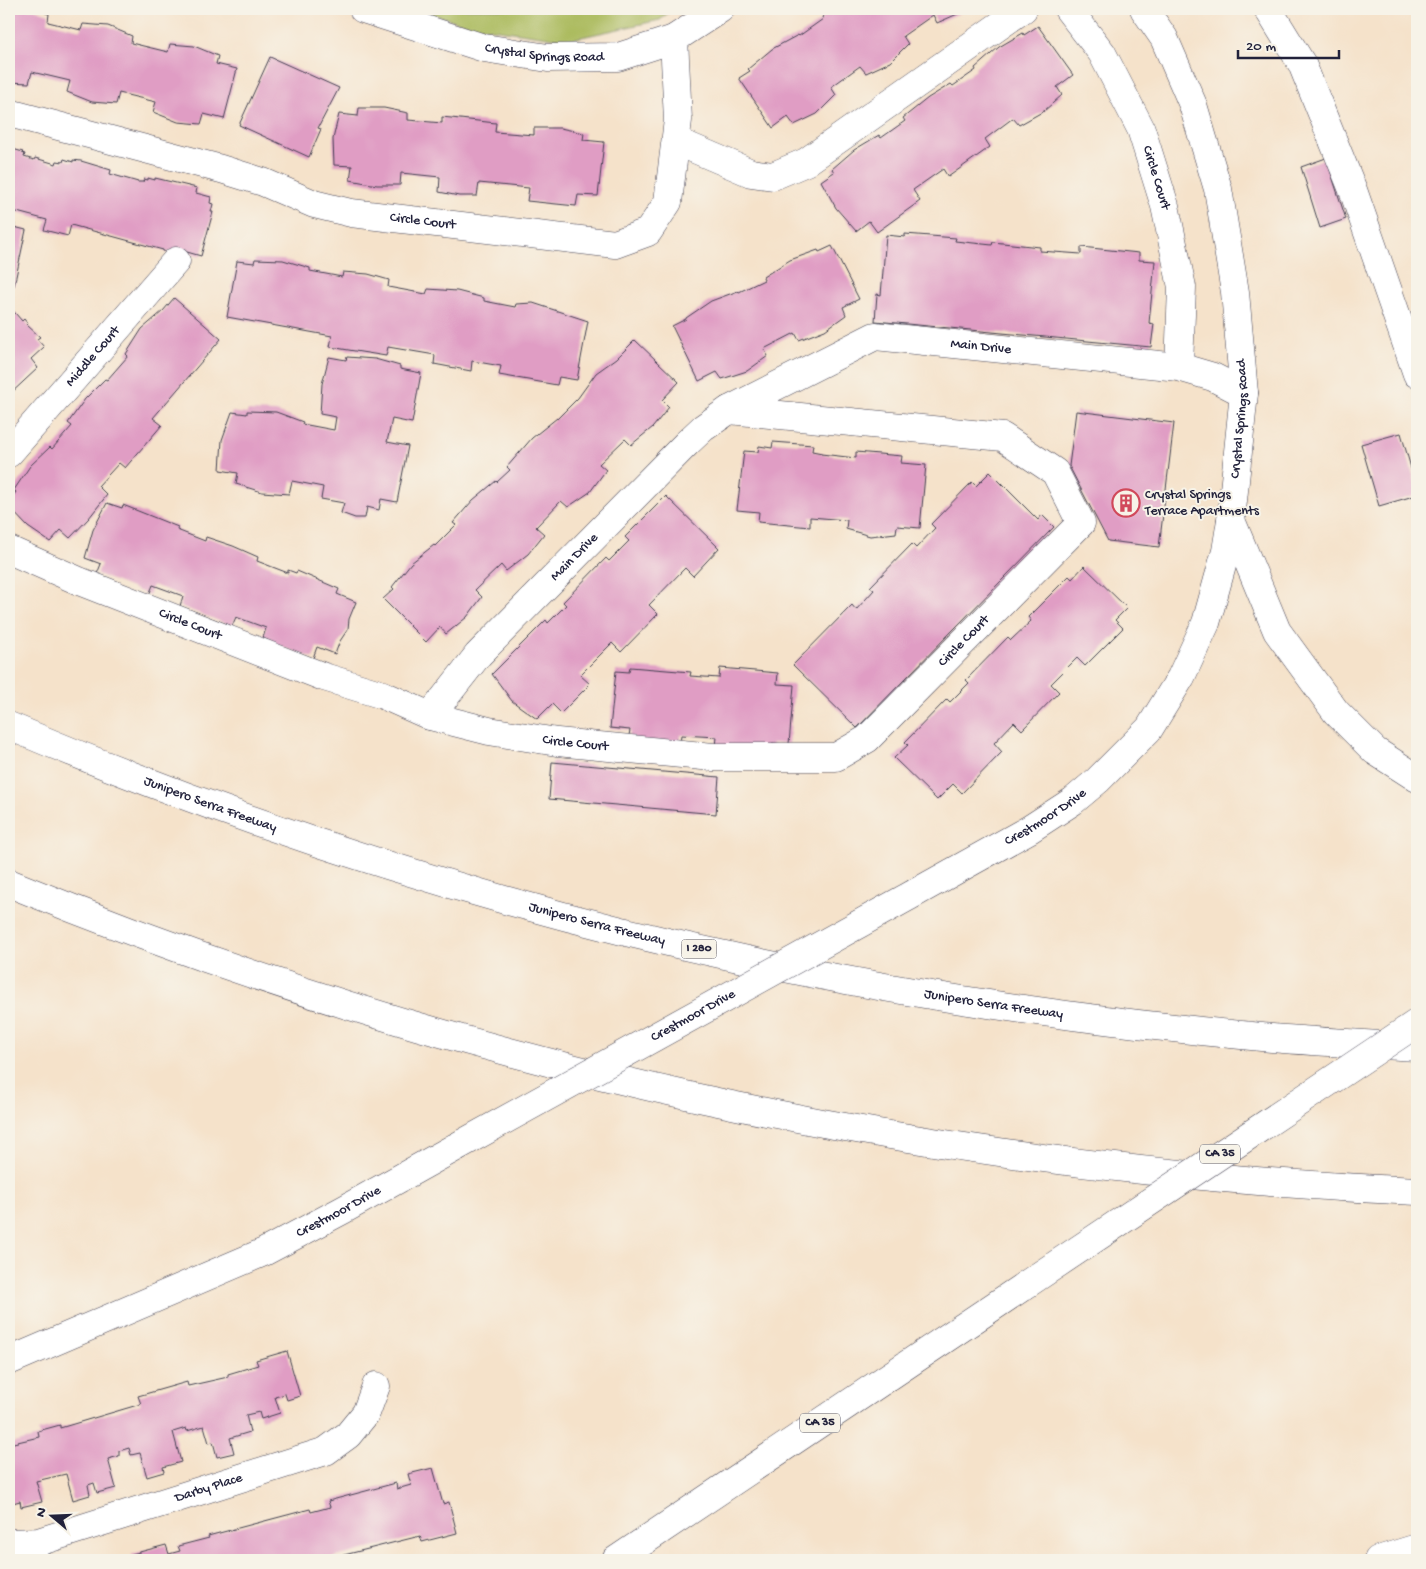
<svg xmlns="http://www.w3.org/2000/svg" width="1426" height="1569" font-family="'Gochi Hand',sans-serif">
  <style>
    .green { fill: #acbb5e; stroke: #676e4c }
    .building { fill: #e09dc4 }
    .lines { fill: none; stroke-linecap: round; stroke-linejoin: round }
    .minor-casing { stroke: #423f50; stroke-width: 29 }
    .highway-casing { stroke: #423f50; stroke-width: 29 }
    .minor { stroke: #fff; stroke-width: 28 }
    .highway { stroke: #fff; stroke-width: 28 }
    .minor-bridge-casing { stroke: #423f50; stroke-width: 29; stroke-linecap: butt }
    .highway-bridge-casing { stroke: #423f50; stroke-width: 29; stroke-linecap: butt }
    .minor-bridge { stroke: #fff; stroke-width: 28 }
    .highway-bridge { stroke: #fff; stroke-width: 28 }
    .labels { text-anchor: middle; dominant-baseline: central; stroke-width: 4; stroke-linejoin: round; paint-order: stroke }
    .shield { fill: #f7f3e8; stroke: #62616f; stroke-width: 1 }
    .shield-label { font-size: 12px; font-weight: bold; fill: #22223b }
    .street-label { font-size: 14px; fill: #22223b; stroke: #f7f3e8 }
    .poi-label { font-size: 14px; fill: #22223b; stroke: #f7f3e8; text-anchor: start }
  </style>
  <rect width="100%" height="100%" fill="#f7f3e8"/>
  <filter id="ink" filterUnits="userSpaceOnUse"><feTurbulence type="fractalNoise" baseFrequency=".02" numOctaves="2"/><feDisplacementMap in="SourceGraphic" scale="10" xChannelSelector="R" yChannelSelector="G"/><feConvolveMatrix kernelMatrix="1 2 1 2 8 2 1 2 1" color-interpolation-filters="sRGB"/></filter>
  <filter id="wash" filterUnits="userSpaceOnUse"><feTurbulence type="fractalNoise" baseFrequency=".0096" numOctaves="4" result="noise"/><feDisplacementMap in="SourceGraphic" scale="20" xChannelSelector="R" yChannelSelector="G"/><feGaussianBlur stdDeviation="1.12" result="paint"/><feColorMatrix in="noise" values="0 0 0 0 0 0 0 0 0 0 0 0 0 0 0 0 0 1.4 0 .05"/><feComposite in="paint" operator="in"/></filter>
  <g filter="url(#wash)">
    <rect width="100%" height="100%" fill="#f5e2ca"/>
    <path class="green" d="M416 9H673L660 20 568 40 471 26Z"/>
    <g id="blocks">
      <path class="building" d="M9 9H34L49 14 48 22 81 30 83 24 108 26 132 36 131 43 168 52 170 44 194 46 218 56 216 64 237 69 224 119 204 114 201 124 178 122 153 112 156 102 119 93 116 104 92 102 67 92 70 81 32 72 29 83 9 82Z
        M832 9H965L962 12 937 23 933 15 903 36 908 44 890 62 866 73 860 66 831 87 836 95 817 114 794 125 788 117 773 128 739 78 750 71 748 69 772 49 798 35 799 36 823 19 822 17Z
        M1038 26 1073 75 1057 87 1062 95 1044 111 1019 125 1013 118 985 139 990 147 948 177 943 169 913 190 920 201 877 232 869 221 856 231 836 208 821 181 834 172 832 169 854 150 879 135 881 138 905 121 903 118 928 98 951 84 953 86 976 70 975 68 999 47 1023 33 1024 35Z
        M270 57 339 88 318 128 321 129 309 157 239 125Z
        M359 108H384L408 113V120L442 123V117L496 123 495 132 534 135V128H560L584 133 583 140 604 142 598 196 578 195 576 206 527 201 529 188 479 183 477 196H459L439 192 440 177 401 173 400 185H377L350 180 352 166 334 165 333 139 339 114 358 116Z
        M9 148 23 152 22 153 25 154 24 157 34 160 35 158 56 164 57 161 63 162 64 159 73 162V160L81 161 111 170 110 174 138 182H143L144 179 148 180V178L155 180V178L197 188 196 193 211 197 210 203 213 204 211 212H213L201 256 187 252 185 259 181 256 163 251V250L71 225 68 236 44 230 47 220 13 211 10 223 15 224 14 227 26 230 14 286 9 284Z
        M1326 158 1346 219 1320 228 1301 167Z
        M905 234 956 238 955 241 992 245 993 242 1040 247V251L1081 254V247L1139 253V260L1155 261 1149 323 1154 324 1151 347 875 321 877 294 881 295 886 235 905 237Z
        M832 246 859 299 843 307 846 315 825 330 799 340 795 333 764 349 768 356 747 371 722 379 717 372 699 381 672 326 686 319V318L711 301 738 291 739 292 764 280 763 277 790 260 818 250 819 252Z
        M255 259 283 260 310 268V271L342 277 343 272 368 274 389 280 388 287 426 294 428 289 457 291 484 298V301L515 307 516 304 533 303 588 321 577 380 559 377 557 385 499 375 501 366 472 361 471 371 434 364 435 355 388 347 386 356 330 347 332 336 227 317 237 261 254 263Z
        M174 298 221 339 153 418 162 425 125 468 119 463 98 486 107 495 89 518 70 538 61 530 50 542 28 527 9 507V501L16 492 14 490 30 466 50 447 52 449 72 426 68 423 85 399 105 379 107 380 128 356 126 354 142 329 163 311Z
        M9 306 22 321 24 319 28 324 27 325 40 337 37 339 44 347 31 359 38 368 9 395Z
        M635 340 679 382 662 400 669 407 653 427 631 445 625 439 599 464 606 470 590 492 568 507 561 501 536 527 544 534 528 554 506 571 501 565 475 590 482 597 467 617 446 634 440 627 426 642 383 599 394 589 392 587 411 563 434 545 435 546 456 525 453 523 473 500 496 481 497 482 510 470 507 467 532 438 557 418V419L578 398 596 373 617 358Z
        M329 357 346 360 347 357 375 359 400 366V369L421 373 412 423 392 419 387 442 408 446 397 502 381 499 379 510 367 507 365 518H355L341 513 344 503 321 499 323 487 292 481 289 494 262 492 236 484 238 473 220 470 222 440 232 412 247 414V411L276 412 303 422 302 424 334 430 336 417 320 414 322 384Z
        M1076 411 1174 423 1159 547 1108 541 1069 466Z
        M1401 433 1417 489V495L1379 506 1361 444Z
        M773 442 813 445 812 451 822 453 821 454 856 458V452L902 456 901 463 926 465 920 528 897 526 896 533 870 536 846 529 847 520 810 517V527L758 522 759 512 737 510 744 451 758 452 759 446 772 448Z
        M990 472 1038 520 1042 515 1054 527 857 728 793 665 852 605 856 610 874 590 870 587 912 544 916 548 935 528 931 524 972 482 976 486Z
        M666 496 719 548 693 576 685 568 649 605 658 614 621 652 612 643 580 675 590 684 561 713 552 704 537 719 512 701 492 674 546 620 548 623 566 605 563 602 606 558 609 561 629 541 625 537Z
        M107 503 122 508 123 505 178 527 177 530 205 541 206 537 233 546 258 557 257 561 288 573V570L296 573 297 571 339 589 337 594 356 602 349 619 348 629 340 641 335 654 317 647 313 658 287 649 263 638 266 628 236 617 232 626 180 606 183 596 153 585 149 595 97 574 101 564 85 558 93 530Z
        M1084 566 1127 608 1115 620 1123 628 1085 666 1077 658 1051 684 1059 692 1022 730 1014 722 994 743 1002 752 962 793 953 784 937 800 894 758 908 745 905 742 947 699 950 702 969 683 966 680 1008 637 1011 640 1031 621 1028 617 1069 576 1072 579Z
        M630 667 691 672 690 676 719 678 720 668 778 673 777 684 794 685 789 744 772 743 771 751 716 747 717 737 681 735 680 745 628 741 630 730 610 728 616 671 629 672Z
        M552 762 719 777 716 814 549 799Z
        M287 1351 300 1396 287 1400 285 1394 275 1397 280 1413 261 1419 259 1412 246 1415 250 1432 230 1438 234 1453 217 1457 213 1442 209 1443 204 1426 187 1431 186 1428 173 1432 181 1462 163 1467 164 1472 147 1477 140 1453 131 1455 129 1448 119 1451V1456L108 1459 116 1488 97 1493 94 1483 88 1485 90 1495 73 1500 66 1474 36 1481 42 1502 21 1507 20 1501 9 1504V1444L39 1437 38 1431 60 1425V1428L141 1404 138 1396 187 1382 188 1386 228 1377V1374L258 1365 256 1360Z
        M433 1468 443 1504 449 1502 457 1533 422 1542 420 1536 324 1560H133L132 1554 166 1545 169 1554 180 1551 178 1546 209 1538 208 1536 310 1509 311 1512 330 1507 328 1501 396 1483 397 1489 411 1485 408 1474Z"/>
    </g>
  </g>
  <g filter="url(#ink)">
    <use href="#blocks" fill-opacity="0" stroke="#423f50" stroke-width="1"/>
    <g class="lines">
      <g class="minor-casing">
        <g id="minor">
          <path id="s1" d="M363 9 484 48 548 58 618 57 674 39 720 9"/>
          <path id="s2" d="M1068 9 1102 53 1141 129 1165 206 1182 287 1179 367"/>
          <path d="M1268 9 1302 64 1353 190 1417 374"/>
          <path id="s3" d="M9 113 221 169 263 182 314 204 351 213 615 244 648 232 668 202 678 120 674 39"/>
          <path d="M676 141 751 173 773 176 806 162 1023 9"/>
          <path id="s4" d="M9 453 176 261"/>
          <path d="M1231 520 1277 631 1336 712 1375 751 1417 778"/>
          <path id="s5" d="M9 550 79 581 324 677 383 695 430 716 489 731 557 742 713 757H836L867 739 1081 523 1055 472 1003 437 729 410"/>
          <path id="s6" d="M430 716 478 655 687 443 703 428 729 410 875 336 1179 367 1213 377 1244 393"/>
          <path id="s7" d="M915 893 1030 829 1073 801 1098 780 1149 729 1181 677 1206 623 1226 551 1231 520 1244 393 1235 292 1218 189 1193 105 1164 38 1144 9"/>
          <path id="s8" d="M9 1361 264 1252 343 1210 456 1147"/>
          <path id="s9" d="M9 1543 38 1542 326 1451 348 1435 366 1413 376 1386"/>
        </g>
      </g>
      <g class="highway-casing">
        <g id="highway">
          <path id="s10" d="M9 726C248 827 498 907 752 961 923 998 1097 1022 1272 1038 1320 1042 1369 1044 1417 1047"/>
          <path d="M9 883C455 1067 935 1170 1417 1191"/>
          <path d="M616 1560 1024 1286"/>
          <path d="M1378 1560 1417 1548"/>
        </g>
      </g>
      <use href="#minor" class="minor"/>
      <use href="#highway" class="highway"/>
      <g class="minor-bridge-casing">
        <g id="minor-bridge">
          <path id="s11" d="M456 1147 915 893"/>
        </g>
      </g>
      <g class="highway-bridge-casing">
        <path id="highway-bridge" d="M1024 1286 1417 1023"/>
      </g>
      <use href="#minor-bridge" class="minor-bridge"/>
      <use href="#highway-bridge" class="highway-bridge"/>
    </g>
  </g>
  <defs>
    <g id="building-ring" transform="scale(1.4375)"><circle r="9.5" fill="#f7f3e8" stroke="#d1495b" stroke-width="1.5"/><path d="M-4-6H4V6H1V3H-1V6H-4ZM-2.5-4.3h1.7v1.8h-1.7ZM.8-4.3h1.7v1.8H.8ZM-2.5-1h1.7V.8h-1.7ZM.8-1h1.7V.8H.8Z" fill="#d1495b"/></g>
  </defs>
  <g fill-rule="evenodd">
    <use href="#building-ring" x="1126" y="503"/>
  </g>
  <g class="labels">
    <g class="shield">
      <rect x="681.5" y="939.5" width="35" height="19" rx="4"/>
      <rect x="1200" y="1144.5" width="40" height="19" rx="4"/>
      <rect x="800" y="1413.5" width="40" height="19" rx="4"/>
    </g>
    <g class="shield-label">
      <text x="699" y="949">I 280</text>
      <text x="1220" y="1154">CA 35</text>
      <text x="820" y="1423">CA 35</text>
    </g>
    <g class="street-label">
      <text stroke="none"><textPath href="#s1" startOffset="188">Crystal Springs Road</textPath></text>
      <text stroke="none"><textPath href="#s2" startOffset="192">Circle Court</textPath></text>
      <text stroke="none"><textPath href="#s3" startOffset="429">Circle Court</textPath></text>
      <text stroke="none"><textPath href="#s6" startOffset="699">Main Drive</textPath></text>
      <text stroke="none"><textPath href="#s4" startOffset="128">Middle Court</textPath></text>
      <text stroke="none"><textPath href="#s7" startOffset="616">Crystal Springs Road</textPath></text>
      <text stroke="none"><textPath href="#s6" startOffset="215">Main Drive</textPath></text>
      <text stroke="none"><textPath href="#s5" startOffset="196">Circle Court</textPath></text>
      <text stroke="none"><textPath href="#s5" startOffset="1036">Circle Court</textPath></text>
      <text stroke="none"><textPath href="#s5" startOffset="601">Circle Court</textPath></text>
      <text stroke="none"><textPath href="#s10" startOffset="216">Junipero Serra Freeway</textPath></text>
      <text stroke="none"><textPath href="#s7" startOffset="151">Crestmoor Drive</textPath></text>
      <text stroke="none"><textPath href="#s10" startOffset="621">Junipero Serra Freeway</textPath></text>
      <text stroke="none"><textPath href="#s10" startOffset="1026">Junipero Serra Freeway</textPath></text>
      <text stroke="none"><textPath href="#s11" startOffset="271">Crestmoor Drive</textPath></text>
      <text stroke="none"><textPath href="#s8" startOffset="362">Crestmoor Drive</textPath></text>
      <text stroke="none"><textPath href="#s9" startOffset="208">Darby Place</textPath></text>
    </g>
    <g class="poi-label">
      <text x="1145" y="495">Crystal Springs<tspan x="1145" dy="16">Terrace Apartments</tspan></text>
    </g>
  </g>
  <rect width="1426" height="1569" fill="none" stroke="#f7f3e8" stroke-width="30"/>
  <g transform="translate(52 1516) rotate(289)" stroke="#f7f3e8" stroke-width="4" paint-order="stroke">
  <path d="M0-4L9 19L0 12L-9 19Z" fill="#22223b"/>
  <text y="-8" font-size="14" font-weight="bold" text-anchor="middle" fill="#22223b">N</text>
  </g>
  <path d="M1238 50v8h101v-8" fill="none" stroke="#22223b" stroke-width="2.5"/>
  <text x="1246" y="50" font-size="15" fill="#22223b" stroke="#f7f3e8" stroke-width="4" paint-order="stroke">20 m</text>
</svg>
